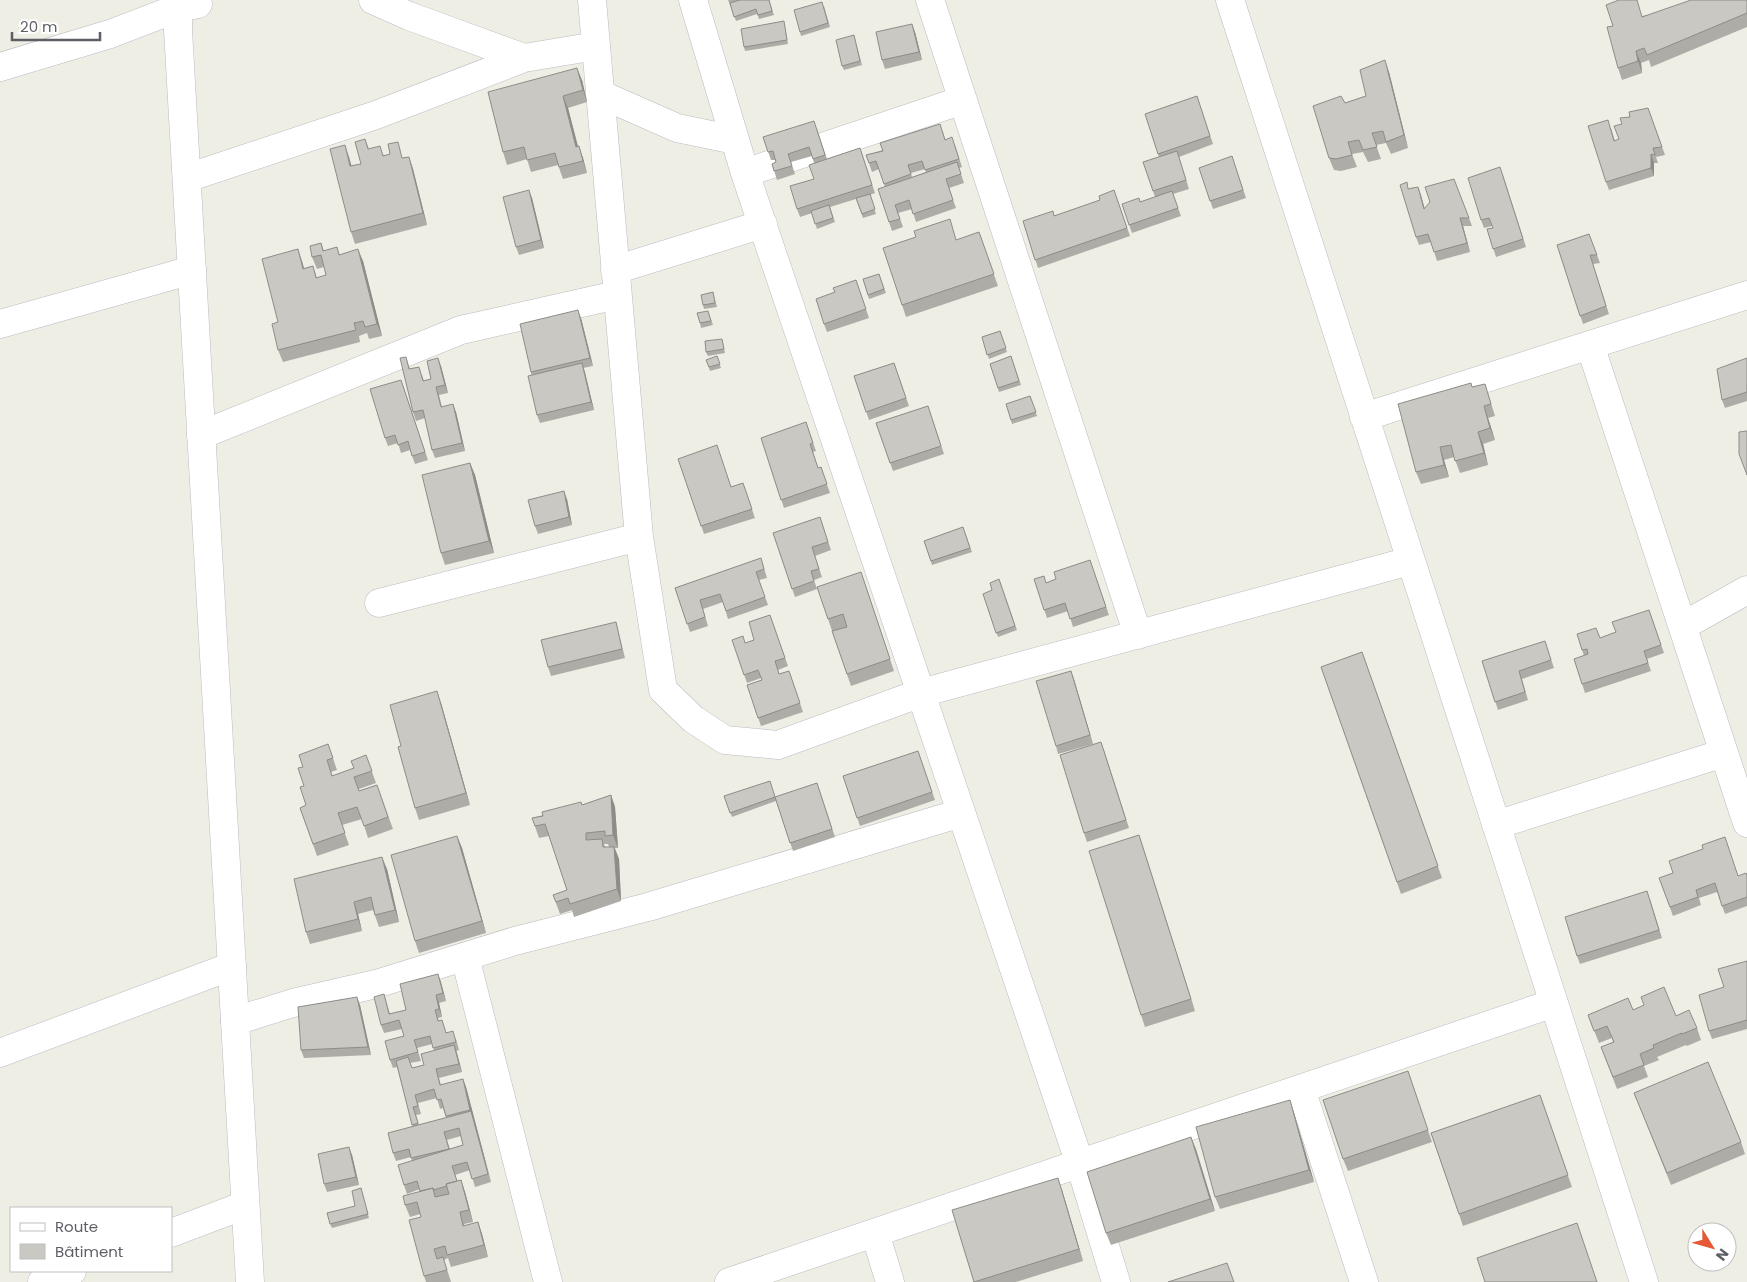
<svg xmlns="http://www.w3.org/2000/svg" width="1747" height="1282" font-family="Poppins,sans-serif">
  <style>
    .lines { fill: none; stroke-linecap: round; stroke-linejoin: round }
    .street-casing { stroke: #babbc0; stroke-width: 29 }
    .secondary-casing { stroke: #babcc2; stroke-width: 29 }
    .street { stroke: #fff; stroke-width: 28 }
    .secondary { stroke: #fff; stroke-width: 28 }
    .wall { fill: #aeaca7; fill-rule: evenodd }
    .shaded-wall { fill: #8d8c88 }
    .building { fill: #cac8c2; stroke: #8d8c88 }
  </style>
  <rect width="100%" height="100%" fill="#efeee5"/>
  <g class="lines">
    <g class="street-casing">
      <path id="street" d="M373 0 409 16 524 58 596 46
        M592 0 639 537 663 690 693 719 725 740 778 745 921 693 1410 561
        M693 0 745 173 1080 1164 1116 1282
        M930 0 1138 635
        M1230 0 1644 1282
        M600 94 677 128 735 140
        M745 173 963 100
        M187 178 376 115 524 58
        M615 270 763 224
        M0 324 192 270
        M1590 345 1747 823
        M1364 417 1747 295
        M201 435 461 330 617 295
        M379 603 639 537
        M1683 626 1747 590
        M1496 825 1724 753
        M465 957 548 1282
        M235 1021 293 1003 376 984 515 941 648 907 961 813
        M0 1053 232 966
        M1301 1089 1364 1282
        M171 1233 245 1205
        M875 1233 890 1282
        M42 1282 72 1271
        M729 1282 1554 1003"/>
    </g>
    <g class="secondary-casing">
      <path id="secondary" d="M178 8V30L250 1282
        M0 67 110 34 178 8 198 4 197 0"/>
    </g>
    <use href="#street" class="street"/>
    <use href="#secondary" class="secondary"/>
  </g>
  <path class="wall" d="M728 0H769L774 15 759 19 757 14 736 21Z
    M1747 0V27L1651 67 1649 60 1641 63 1642 73 1622 80 1618 68 1642 16Z
    M824 6 830 27 801 36 800 32Z
    M785 26 788 44 745 51 744 47Z
    M915 32 922 60 885 69 882 60Z
    M855 39 862 65 844 70 842 66Z
    M1389 72 1408 148 1391 154 1386 143 1376 145 1381 159 1368 162 1363 152 1352 154 1357 167 1341 171 1334 170 1329 158 1345 103 1366 96Z
    M582 80 587 102 568 108 578 146 583 158 587 173 563 179 558 165 531 172 527 159 507 165 503 152 488 92Z
    M1197 96 1213 144 1179 157 1189 189 1173 194 1181 216 1132 233 1122 204 1140 202 1155 197 1143 162 1159 157 1145 114Z
    M1648 108 1665 155 1656 157 1658 163H1654V176L1609 190 1606 182 1611 128 1615 141 1619 139 1622 124 1630 117Z
    M817 129 827 159 860 148 875 193 870 195 876 214 863 218 856 199 830 207 835 222 817 229 812 213 800 217 797 209 814 179V163L812 156 791 162 795 174 777 180 772 164 776 162 775 160H771L763 137Z
    M943 132 945 139 955 145 962 167 959 168 964 183 949 188 956 208 916 222 912 209 898 213 903 227 892 231 878 189 885 187 879 169 872 172 866 155ZM925 169 926 172 912 177 911 173Z
    M365 139 369 149 384 155 403 158 409 157 413 169 427 225 355 244 351 232 349 157 351 166 361 164Z
    M1232 156 1246 198 1213 209 1199 168Z
    M1503 175 1526 247 1496 257 1487 229 1493 228 1492 226 1484 228 1481 220Z
    M1418 187 1424 208 1469 218 1472 226H1463L1470 252 1437 261 1431 242 1419 245 1416 237 1410 188Z
    M1114 190 1130 236 1038 268 1023 221 1054 216 1100 200Z
    M532 198 544 248 519 255 516 247Z
    M979 232 998 286 906 317 902 305 957 240Z
    M1589 234 1600 263 1593 264 1609 314 1583 324 1557 245Z
    M321 243 324 251 337 247 339 254 363 261 382 336 369 339 367 333 359 336 360 342 283 362 278 350V322L302 261 304 268 313 266 317 278 326 275 324 267 317 269 312 257Z
    M879 274 886 293 869 299 863 279Z
    M856 280 869 318 827 332 824 324 835 292Z
    M713 292 717 307 704 309 703 305Z
    M708 311 713 325 701 328 700 323Z
    M581 318 593 366 583 368 594 410 540 423 537 415 531 372Z
    M1000 331 1007 352 989 359 982 337Z
    M722 339 725 353 708 356 706 352Z
    M717 356 721 368 710 371 706 360Z
    M1011 356 1021 385 999 392 990 364Z
    M406 357 410 369 422 375 424 381 431 379 441 366 448 393 439 395 442 407 456 412 465 451 435 458 432 450 425 418 416 421 413 412Z
    M1747 358V401L1725 408 1722 400Z
    M894 363 909 406 869 420 854 376Z
    M401 380 428 460 415 464 410 450 401 453 398 443 388 446 385 438Z
    M1485 384 1495 416 1488 418 1495 440 1483 444 1488 465 1460 473 1454 457 1444 460 1449 477 1421 484 1416 472 1472 387Z
    M1030 396 1037 416 1012 424 1006 404Z
    M928 406 944 454 893 471 876 423Z
    M806 422 816 451 813 452 818 468 821 467 830 493 784 508 761 438Z
    M678 459 731 487 743 483 755 518 704 534Z
    M470 463 475 475 494 553 445 565 441 553Z
    M567 499 572 525 538 534 535 526Z
    M820 517 831 550 815 556 822 577 814 580 817 589 795 597 773 533Z
    M963 527 972 552 932 565 924 541Z
    M761 558 767 578 759 580 768 605 728 619 723 602 703 609 708 626 690 632 675 588Z
    M1090 560 1109 615 1073 627 1068 611 1047 618 1034 579 1046 583 1056 579Z
    M999 579 1017 630 998 637 983 594 992 590Z
    M865 584 894 671 851 686 817 587Z
    M1649 610 1664 653 1647 659 1651 671 1585 693 1574 659 1584 656 1577 634 1600 638 1616 632Z
    M770 615 788 666 778 670 779 674 789 671 803 712 761 726 747 685 762 680 761 678 747 683 732 640 745 643 754 640Z
    M616 622 625 658 551 676 548 667Z
    M1545 641 1554 668 1522 679 1528 700 1498 710 1482 661Z
    M1362 652 1442 878 1401 894 1321 667Z
    M1071 671 1093 744 1058 754 1056 746Z
    M441 703 470 805 419 820 415 808 401 746Z
    M328 744 337 770 331 772 333 776 354 768 366 755 376 783 359 789V791L377 785 393 829 368 838 362 819 342 825 349 845 317 856 300 808 306 805 303 767Z
    M1104 750 1129 828 1087 842 1084 833Z
    M918 751 935 800 860 826 843 776Z
    M817 783 835 837 793 851 776 801 732 817 724 796 775 797Z
    M611 795 615 807 618 848H615L619 859 621 901 574 917 572 910 560 914 553 895 567 890 549 836 539 838 532 818 582 805ZM604 844H608L609 847H605Z
    M1139 835 1195 1011 1145 1027 1141 1015Z
    M457 836 462 848 486 933 419 953 415 941Z
    M387 869 399 922 379 927 373 910 358 914 362 931 310 944 306 932Z
    M1747 876V906L1725 914 1717 892 1699 898 1701 905 1673 916 1659 878Z
    M1650 899 1662 938 1580 964 1577 956Z
    M1747 961V1029L1712 1039 1709 1031 1724 987Z
    M438 974 446 1001 439 1003 442 1017 438 1018 439 1021 442 1020 446 1032 456 1039 459 1050 456 1051 462 1072 439 1078 441 1085 463 1079 466 1087 491 1182 475 1187 470 1170 455 1175 457 1181 461 1180 465 1192 473 1222 464 1224 465 1226 478 1222 482 1234 488 1257 451 1267 448 1258 444 1260 451 1282H426L424 1276 421 1217 420 1214 410 1217 405 1205 420 1191V1189L407 1194 404 1185 412 1161 411 1157 396 1161 393 1153 413 1127 397 1067 393 1068 390 1060 404 1036 402 1029 384 1033 381 1025 384 994 390 1014 406 1010ZM432 1044 434 1050 424 1065 412 1068 410 1063 421 1061 417 1048ZM437 1098 440 1109 443 1108 446 1118 419 1125 416 1115 421 1114 418 1103ZM461 1136 463 1145 450 1149 447 1140Z
    M360 1005 371 1055 304 1058 301 1050Z
    M1633 1010 1676 1016 1697 1028 1701 1040 1687 1046 1686 1045 1657 1057 1659 1060 1644 1066 1648 1077 1617 1089 1601 1047 1613 1042 1612 1038 1599 1043 1588 1015Z
    M1412 1083 1432 1142 1348 1171 1343 1159Z
    M1634 1093 1741 1142 1745 1154 1671 1185Z
    M1540 1095 1572 1187 1463 1226 1431 1133Z
    M1290 1100 1294 1113 1314 1182 1220 1209 1215 1197Z
    M1191 1137 1215 1211 1111 1245 1106 1233Z
    M352 1155 359 1185 327 1192 324 1184Z
    M361 1188 369 1218 332 1228 330 1224 355 1206Z
    M1062 1190 1083 1261 1016 1282H974L952 1210Z"/>
  <path class="shaded-wall" d="M912 24 915 32 922 60 919 52Z
    M1636 51 1641 63 1642 73 1638 61Z
    M1385 60 1389 72 1408 148 1404 135Z
    M577 68 582 80 587 102 583 90Z
    M563 96 568 108 581 159 576 147Z
    M345 145 349 157 355 178 350 166Z
    M579 146 583 158 587 173 583 161Z
    M1651 154 1654 163V176L1651 168Z
    M409 157 413 169 427 225 423 213Z
    M1418 187 1421 195 1427 217 1424 209Z
    M529 190 532 198 544 248 541 240Z
    M1460 218 1463 226 1470 252 1467 243Z
    M298 249 302 261 307 281 303 269Z
    M358 249 363 261 382 336 377 324Z
    M578 310 581 318 593 366 590 358Z
    M438 358 441 366 448 393 445 385Z
    M582 363 585 372 594 410 591 402Z
    M453 404 456 412 465 451 462 443Z
    M1484 406 1488 418 1495 440 1490 428Z
    M1478 432 1483 444 1488 465 1484 453Z
    M1440 447 1444 460 1449 477 1444 465Z
    M470 463 475 475 494 553 489 541Z
    M564 491 567 499 572 525 569 517Z
    M1071 671 1074 679 1093 744 1090 735Z
    M437 691 441 703 470 805 466 793Z
    M611 795 615 807 618 848 613 835Z
    M1139 835 1143 847 1195 1011 1191 999Z
    M457 836 462 848 486 933 482 921Z
    M614 847 619 859 621 901 617 889Z
    M382 857 387 869 399 922 395 910Z
    M354 902 358 914 362 931 358 919Z
    M438 974 441 982 446 1001 443 993Z
    M436 995 439 1003 442 1017 439 1009Z
    M357 997 360 1005 371 1055 368 1047Z
    M454 1045 457 1053 462 1072 459 1064Z
    M463 1079 466 1087 491 1182 470 1110Z
    M1290 1100 1294 1113 1314 1182 1309 1170Z
    M1191 1137 1196 1149 1215 1211 1210 1199Z
    M349 1147 352 1155 359 1185 356 1177Z
    M1058 1178 1062 1190 1083 1261 1079 1249Z
    M461 1180 465 1192 473 1222 469 1210Z
    M478 1222 482 1234 488 1257 484 1245Z"/>
  <path class="building" d="M740 0H769L772 11 758 15 756 9 734 17 730 3Z
    M1619 0H1637L1642 17 1691 0H1747V13L1647 55 1644 48 1636 51 1638 61 1618 68 1607 27 1613 26 1606 5Z
    M822 2 828 23 800 32 794 10Z
    M784 21 787 40 744 47 741 29Z
    M912 24 919 52 882 60 876 32Z
    M854 35 860 61 842 66 836 40Z
    M1385 60 1404 135 1386 142 1383 131 1372 133 1377 147 1363 150 1359 140 1348 142 1352 155 1336 159 1329 158 1313 106 1341 96 1345 103 1366 96 1360 70Z
    M577 68 583 90 563 96 576 147 579 146 583 161 559 167 555 153 527 160 524 147 503 152 488 92Z
    M1197 96 1210 136 1158 154 1145 114Z
    M1648 108 1662 147 1653 148 1655 155 1651 154V168L1606 182 1588 126 1608 120 1614 141 1619 139 1614 126 1622 124 1620 118 1630 117 1629 112Z
    M814 121 825 155 813 159 809 147 788 154 792 166 774 171 772 164 776 162 773 151 768 152 763 137Z
    M940 124 945 140 952 137 959 159 925 170 922 161 908 165 911 174 884 184 876 161 869 163 866 155 883 151 880 143Z
    M365 139 368 149 380 146 383 156 390 154 388 144 398 142 402 158 409 157 423 213 351 232 330 149 345 145 350 166 361 164 355 142Z
    M860 148 872 185 797 209 790 186 814 179 809 165Z
    M1177 151 1186 180 1153 191 1143 162Z
    M1232 156 1243 190 1210 201 1199 168Z
    M957 162 961 174 946 179 953 200 913 214 909 200 895 205 900 219 889 222 878 189Z
    M1500 167 1523 239 1493 249 1487 229 1493 228 1489 218 1481 220 1468 178Z
    M1454 179 1469 218H1460L1467 243 1434 252 1428 234 1416 237 1400 185 1407 182 1408 189 1418 187 1424 209 1430 202 1425 187Z
    M529 190 541 240 516 247 503 197Z
    M1114 190 1127 228 1035 260 1023 221 1053 211 1054 216 1100 200 1099 196Z
    M1172 191 1178 208 1129 225 1122 204 1139 198 1140 202Z
    M870 194 875 209 862 214 856 198Z
    M829 205 833 218 815 224 811 211Z
    M950 219 956 240 979 232 994 274 902 305 883 248 916 237 914 231Z
    M1589 234 1597 255H1590L1606 306 1580 316 1557 245Z
    M321 243 323 251 337 247 339 255 358 249 377 324 365 327 363 321 354 323 356 330 278 350 272 324 278 322 262 259 298 249 303 269 313 266 316 278 326 275 321 255 312 257 310 246Z
    M879 274 884 289 868 295 863 279Z
    M856 280 866 309 824 324 816 299 835 292 833 288Z
    M713 292 715 303 703 305 701 295Z
    M578 310 590 358 531 372 520 324Z
    M708 311 711 321 700 323 697 313Z
    M1000 331 1006 348 987 355 982 337Z
    M722 339 724 349 706 352 705 341Z
    M717 356 720 364 709 367 706 360Z
    M1011 356 1019 381 998 388 990 364Z
    M406 357 409 369 419 367 423 381 431 379 427 361 438 358 445 385 436 387 441 407 453 404 462 443 432 450 423 410 413 412 400 358Z
    M1747 358V392L1722 400 1717 369Z
    M582 363 591 402 537 415 528 376Z
    M894 363 906 398 866 412 854 376Z
    M401 380 425 452 412 456 408 441 398 445 395 435 385 438 370 389Z
    M1471 383 1472 387 1485 384 1491 404 1484 406 1490 428 1478 432 1484 453 1455 461 1451 445 1440 447 1444 465 1416 472 1398 404Z
    M1030 396 1036 412 1011 420 1006 404Z
    M928 406 941 446 890 463 876 423Z
    M806 422 813 443 810 444 818 468 821 467 827 484 781 500 761 438Z
    M1747 431V475L1739 454V432Z
    M717 445 731 487 743 483 752 509 701 526 678 459Z
    M470 463 489 541 441 553 422 475Z
    M564 491 569 517 535 526 528 500Z
    M820 517 828 542 812 547 819 569 811 571 814 581 792 589 773 533Z
    M963 527 970 548 931 561 924 541Z
    M761 558 764 569 756 572 765 597 726 611 720 594 700 600 705 617 687 624 675 588Z
    M1090 560 1106 607 1070 619 1065 603 1044 610 1034 579 1044 576 1046 583 1056 579 1054 572Z
    M861 572 890 659 847 674 832 631 847 627 843 614 828 619 817 587Z
    M999 579 1015 626 996 633 983 594 992 590 990 583Z
    M1649 610 1661 645 1644 651 1648 663 1582 684 1574 659 1588 654 1587 649 1582 650 1577 634 1596 628 1600 638 1616 632 1612 622Z
    M770 615 785 658 775 661 779 674 789 671 800 703 758 718 747 685 762 680 758 670 744 675 732 640 743 636 745 643 754 640 749 622Z
    M616 622 622 649 548 667 541 640Z
    M1545 641 1551 660 1519 671 1525 692 1495 702 1482 661Z
    M1362 652 1438 866 1397 882 1321 667Z
    M1071 671 1090 735 1056 746 1036 681Z
    M437 691 466 793 415 808 398 747 401 746 390 705Z
    M1101 742 1126 820 1084 833 1060 755Z
    M328 744 333 758 327 760 332 776 354 768 351 761 366 755 372 771 354 777 359 791 377 785 388 817 364 826 357 807 338 813 345 833 313 844 300 808 306 805 300 787 304 786 298 768 303 767 299 755Z
    M918 751 932 792 857 818 843 776Z
    M770 781 775 797 730 813 724 796Z
    M817 783 832 829 790 843 775 797Z
    M611 795 613 835 605 836V831L586 833V840L602 839 603 847H614L617 889 570 904 568 898 556 902 553 895 567 890 545 824 535 826 532 818 543 816 542 812 581 802 582 805Z
    M1139 835 1191 999 1141 1015 1089 851Z
    M457 836 482 921 415 941 391 855Z
    M1725 837 1738 876 1746 873 1747 876V897L1722 906 1715 883 1696 890 1698 897 1670 907 1659 878 1673 873 1669 861 1703 849 1702 845Z
    M382 857 395 910 375 915 371 897 354 902 358 919 306 932 294 879Z
    M1647 891 1659 930 1577 956 1565 917Z
    M1747 961V1020L1709 1031 1699 995 1724 987 1718 969Z
    M438 974 443 993 436 995 439 1009 435 1010 438 1021 442 1020 446 1033 453 1031 456 1042 433 1048 430 1036 414 1040 418 1052 390 1060 385 1041 404 1036 399 1020 381 1025 374 997 384 994 389 1014 406 1010 400 984Z
    M1664 987 1676 1016 1689 1010 1697 1028 1682 1034V1033L1653 1045 1654 1048 1640 1054 1644 1065 1613 1077 1601 1047 1614 1042 1607 1026 1594 1031 1588 1015 1628 998 1633 1010 1644 1005 1641 997Z
    M357 997 368 1047 301 1050 298 1007Z
    M454 1045 459 1064 436 1069 440 1085 463 1079 470 1110 446 1116 441 1099 437 1100 434 1089 415 1095 418 1106 413 1107 418 1123 412 1125 396 1061 408 1057 412 1068 424 1065 421 1054Z
    M1708 1062 1741 1142 1667 1173 1634 1093Z
    M1408 1071 1428 1130 1343 1159 1323 1100Z
    M1540 1095 1568 1175 1459 1214 1431 1133Z
    M1290 1100 1309 1170 1215 1197 1196 1127Z
    M471 1111 488 1174 472 1179 467 1162 452 1166 457 1181 446 1184 447 1186 433 1190V1188L420 1191 417 1181 404 1185 398 1165 463 1145 459 1128 444 1132 449 1149 411 1158 409 1149 393 1153 388 1133Z
    M1191 1137 1210 1199 1106 1233 1087 1172Z
    M349 1147 356 1177 324 1184 318 1154Z
    M1058 1178 1079 1249 974 1282 952 1210Z
    M461 1180 469 1210 460 1212 463 1226 478 1222 484 1245 447 1255 445 1246 434 1249 437 1259 443 1257 447 1270 424 1276 409 1220 421 1217 417 1202 405 1205 403 1196 433 1188 435 1197 449 1194 446 1184Z
    M361 1188 368 1214 330 1224 327 1213 355 1206 352 1191Z
    M1577 1223 1597 1282H1485L1477 1258Z
    M1227 1263 1234 1282H1168Z"/>
  <rect x="10" y="1207" width="162" height="65" fill="#ffffff" stroke="#bebfc1"/>
  <rect x="20" y="1223" width="25" height="8" fill="#ffffff" stroke="#bebfc1"/>
  <text x="55" y="1232" font-size="15" fill="#5d5f65">Route</text>
  <rect x="20" y="1244" width="25" height="15" fill="#cac8c2" stroke="#bebfc1"/>
  <text x="55" y="1257" font-size="15" fill="#5d5f65">Bâtiment</text>
  <g transform="translate(1712 1247) rotate(127)"><circle r="24" fill="#ffffff" stroke="#bebfc1"/>
  <path d="M0-4L9 19L0 12L-9 19Z" fill="#e55735"/>
  <text y="-8" font-size="14" font-weight="bold" text-anchor="middle" fill="#5d5f65">N</text>
  </g>
  <path d="M12 32v8h88v-8" fill="none" stroke="#5d5f65" stroke-width="2.5"/>
  <text x="20" y="32" font-size="15" fill="#5d5f65" stroke="#ffffff" stroke-width="4" paint-order="stroke">20 m</text>
</svg>
